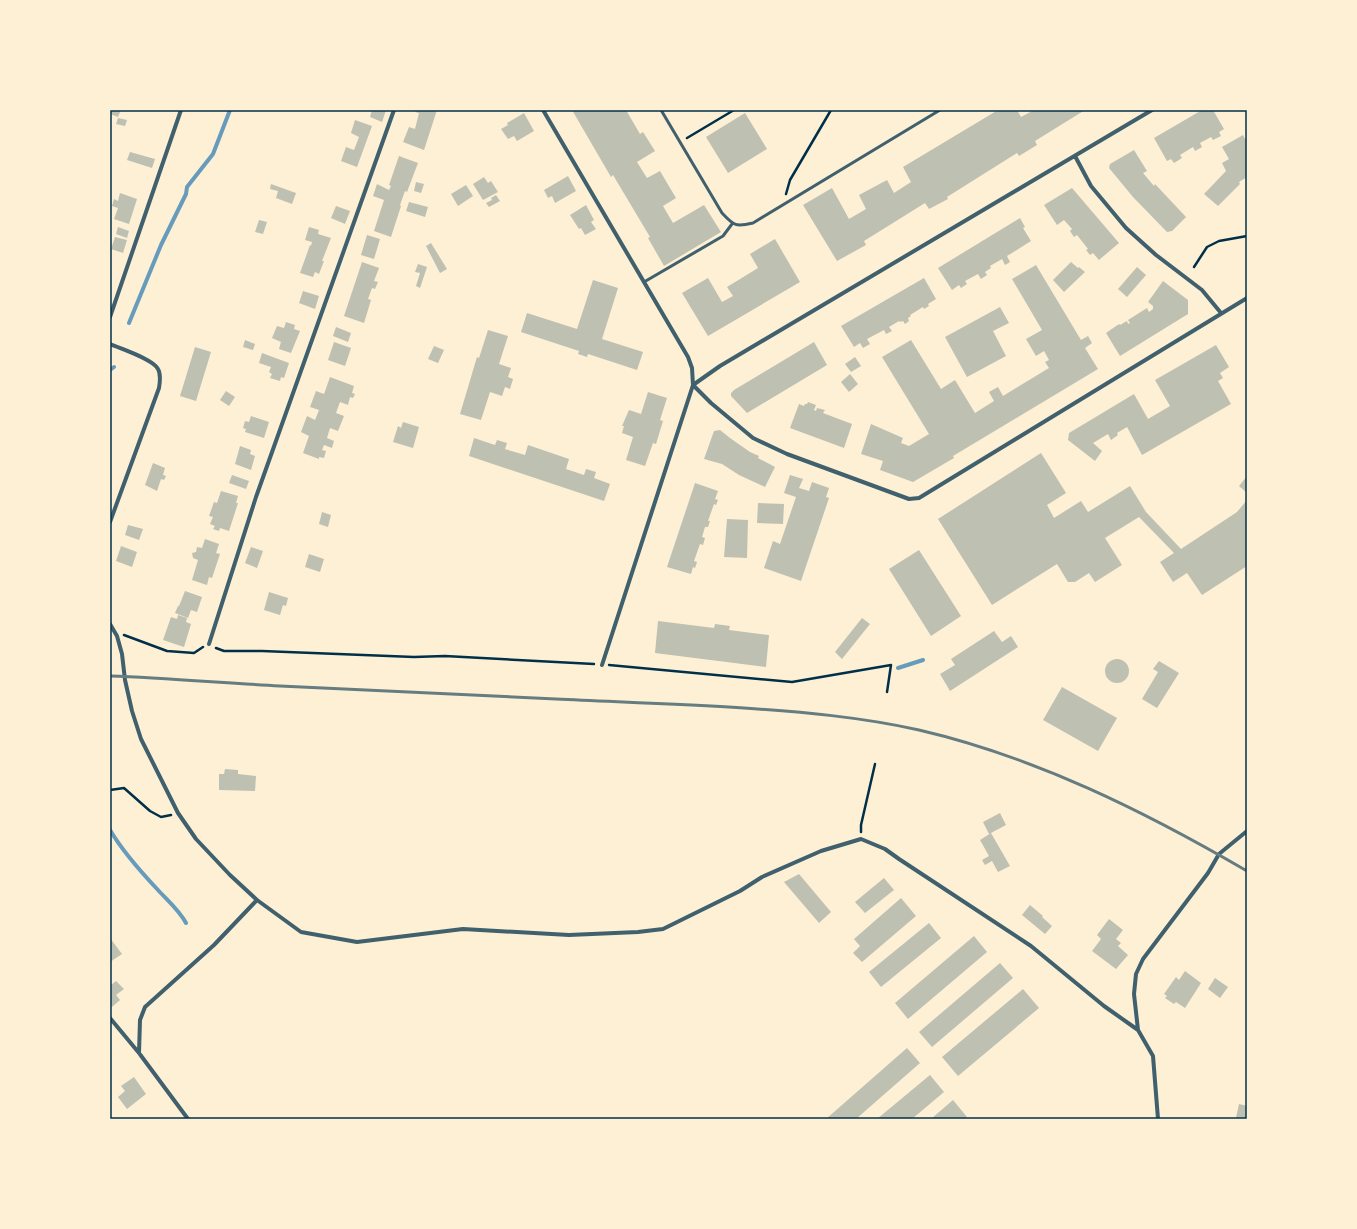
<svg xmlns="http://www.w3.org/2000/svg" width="1357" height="1229" font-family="'DM Sans',sans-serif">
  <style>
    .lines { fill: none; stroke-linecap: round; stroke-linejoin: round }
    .stream { stroke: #669bbc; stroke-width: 4 }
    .building { fill: #bec0b2 }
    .path { stroke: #003049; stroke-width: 2.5 }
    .service { stroke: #3f606c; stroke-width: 3 }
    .minor { stroke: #3f606c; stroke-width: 4 }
    .rail { stroke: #657d81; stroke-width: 3 }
    .neatline { fill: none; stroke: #003049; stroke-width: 1.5 }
  </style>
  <rect width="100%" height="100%" fill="#fdf0d5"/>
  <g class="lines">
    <path class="stream" d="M129 323 161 245 186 194 187 187 213 154 230 110
      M110 370 114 367
      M898 668 923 660
      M110 830C123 852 141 872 158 890 168 901 179 910 186 923"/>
  </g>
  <path class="building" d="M110 110H121L118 117 110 114Z
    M372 110H386L382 122 370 117Z
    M416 110H437L424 150 403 142 409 127 415 129 419 113 415 112Z
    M572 110H626L640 134 643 132 655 151 637 162 647 178 660 171 676 198 663 206 673 223 704 205 721 232 664 266 648 238 650 237 613 175 611 177Z
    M998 110H1017L1021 117 1034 110H1085L1035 141 1037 145 1019 156 1017 153 947 197 948 199 929 209 925 203 864 241 866 245 837 261 803 205 832 188 849 219 866 209 859 195 887 180 894 193 911 182 903 167Z
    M1202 110H1213L1224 129 1219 132 1221 136 1213 140 1211 137 1200 143 1202 147 1195 151 1193 147 1180 155 1182 158 1174 163 1171 159 1167 161 1154 138Z
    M524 113 534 131 517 141 514 136 508 139 501 129 508 125 507 123Z
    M745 113 767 149 728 173 706 137Z
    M118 118 127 120 125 126 116 124Z
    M355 120 372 126 357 167 341 161 346 147 354 150 359 137 351 133Z
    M1243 135 1245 139 1247 138V177L1239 182 1240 184 1218 206 1204 194 1226 171 1222 163 1229 159 1222 147Z
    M1134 150 1147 171 1143 173 1154 186 1155 184 1186 217 1172 231 1167 232 1133 197 1109 168 1110 164Z
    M130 152 155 159 152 168 127 160Z
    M399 156 418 163 407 192 405 191 400 205 401 206 391 237 374 231 384 200 373 196 377 184 389 190 391 186 389 185Z
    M568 176 576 191 555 203 552 196 548 198 544 190Z
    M484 177 488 183 491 181 498 192 483 200 473 184Z
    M416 182 424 184 421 193 414 191Z
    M271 184 296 193 292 204 276 198 278 191 270 189Z
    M466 185 473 196 458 206 451 194Z
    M1072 188 1119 243 1099 260 1093 253 1090 255 1086 250 1088 249 1077 235 1074 237 1070 231 1072 229 1064 220 1057 225 1044 205Z
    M120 193 137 199 129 224 114 219 118 208 112 206 114 199 118 201Z
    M496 195 500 201 489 207 486 203 492 200 491 198Z
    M409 202 428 207 425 217 406 211Z
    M586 205 594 220 591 222 596 229 585 235 581 228 579 229 570 215Z
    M336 206 350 211 345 224 331 218Z
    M1020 218 1025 227 1023 228 1031 241 1007 256 1010 262 1005 265 1002 259 990 266 991 268 985 272 987 275 981 279 978 274 965 281 967 284 961 288 959 285 952 290 938 268Z
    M259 220 267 222 263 234 255 232Z
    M118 227 129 231 127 238 116 234Z
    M309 227 319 230 318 234 331 238 322 261H324L319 274 315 272 313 277 300 273 310 245 311 246 312 242 305 240Z
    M367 235 380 239 374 259 361 255Z
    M115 237 127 240 123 253 111 249Z
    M775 239 800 282 708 336 682 293 708 278 722 302 733 296 727 287 758 268 750 254Z
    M431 243 447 269 440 273 426 246Z
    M362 262 379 268 374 281 378 282 375 289 372 288 368 299 371 300 364 323 344 316Z
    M1071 262 1078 268 1079 267 1085 272 1064 292 1053 280Z
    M418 264 427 267 420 288 416 286 420 273 415 272Z
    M1036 265 1081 340 1088 336 1092 343 1085 348 1098 369 953 456 954 458 913 482 880 470 883 461 861 454 871 424 903 438 901 443 909 446 929 434 882 357 911 340 941 389 955 380 975 413 994 401 989 392 998 387 1003 396 1049 368 1045 362 1049 360 1044 351 1036 356 1026 339 1042 330 1012 279Z
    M1137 267 1146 275 1127 297 1118 289Z
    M924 278 936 299 928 304 929 306 924 309 923 307 910 315 911 316 908 318 909 321 905 324 903 321 900 322 899 321 889 327 892 331 886 334 884 330 867 339 870 344 863 348 860 343 854 347 841 326Z
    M593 280 618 288 602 339 643 352 637 370 588 354 587 357 578 354 579 351 521 332 527 313 577 329Z
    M1163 281 1188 300V314L1120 356 1106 333 1119 324 1120 325 1127 321 1128 324 1130 323 1128 320 1147 308 1149 312 1153 309V306L1148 302Z
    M303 291 319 296 315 309 299 303Z
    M1000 307 1009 323 993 331 1006 356 967 377 945 337Z
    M286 322 295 325 294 329 300 331 291 353 279 349 281 342 272 338 277 326 284 328Z
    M336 327 351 333 348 342 333 336Z
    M488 330 508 336 499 364 511 368 508 377 513 379 510 389 505 387 502 396 490 392 481 420 460 414 477 357 479 358Z
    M245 340 255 344 253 350 243 347Z
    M334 342 351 348 345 366 328 360Z
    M814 342 827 365 747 413 731 396V393L734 390Z
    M1216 345 1229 367 1220 373 1223 378 1218 381 1231 404 1142 455 1127 427 1117 433 1118 435 1111 440 1108 434 1093 443 1102 451 1095 461 1068 440 1069 433 1134 394 1148 419 1170 406 1155 380Z
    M434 346 444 350 438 363 428 359Z
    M195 347 211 352 196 401 180 396Z
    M262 353 289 363 284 378 281 377 280 381 270 378 272 374 269 372 271 367 259 363Z
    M855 357 861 366 851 372 845 364Z
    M850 374 858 384 849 392 841 382Z
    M330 377 354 386 352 393 355 394 353 398 350 397 348 405 340 402 336 413 344 416 338 431 330 428 327 438 334 441 332 448 324 445 322 450 326 451 324 458 319 457V459L303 453 309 436 301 432 307 416 315 420 319 410 310 407 316 391 324 394Z
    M226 391 235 397 229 406 220 400Z
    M648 392 667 398 660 420 663 421 656 444 653 443 645 466 626 460 633 437 622 433 624 426H622L629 410 641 414Z
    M808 402 816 405 814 410 816 411 817 408 825 410 823 413 852 424 844 448 790 428 799 404 804 406 805 404H807Z
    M251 416 269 422 264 438 245 432 246 429 243 428 245 421 249 422Z
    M403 422 419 427 413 448 393 442 398 426 401 428Z
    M720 430 730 438 750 452 759 456 758 458 775 467 765 487 739 475 722 464 704 459 714 431Z
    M474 438 495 445 497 440 507 443 505 449 525 455 528 445 569 459 566 469 584 475 586 469 596 472 594 478 610 484 604 501 469 456Z
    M240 446 251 450 250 454 255 456 251 470 235 464Z
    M1041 453 1066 493 1047 505 1054 518 1081 501 1088 512 1130 486 1146 512 1181 549 1237 512 1247 500V566L1202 595 1187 573 1173 582 1160 562 1174 553 1139 517 1105 538 1122 565 1095 582 1089 573 1075 582H1068L1057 564 992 605 938 519Z
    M153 463 165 468 163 475 166 476 164 480 161 479 157 491 145 485Z
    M232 475 249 481 246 489 229 483Z
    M790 475 803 479 799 488 809 491 812 482 829 488 826 497 829 498 801 581 764 568 773 541 780 544 796 497 784 493Z
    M1247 476V493L1239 486Z
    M695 483 718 491 715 499 718 500 716 505 714 504 708 521H710L708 527H705L702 537 705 538 703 545 700 544 694 561 697 562 695 568 693 567 691 574 667 567Z
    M221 491 238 496 236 503H238L229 531 220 528 219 531 213 529 215 526 210 524 213 517 209 516 214 502 217 503Z
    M758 503 784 504 783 524 757 523Z
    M322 512 331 515 328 527 319 524Z
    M727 519 748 520 747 558 724 557Z
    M128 525 143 529 139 540 125 535Z
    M205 539 219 544 216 553 220 554 212 578 209 577 207 585 192 580 198 560 193 558 192 553 196 552 197 547 202 548Z
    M121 546 137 552 132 567 116 561Z
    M251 547 263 551 257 568 245 563Z
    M919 550 961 616 931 636 889 569Z
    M309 554 324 559 320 572 305 567Z
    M185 591 202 597 197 612 191 610 188 618 175 613 178 606H179Z
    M269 592 288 598 286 606 283 605 280 615 264 610Z
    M178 615 187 618 186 622 191 624 184 647 163 640 171 617 177 619Z
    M862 618 870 624 842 659 835 652Z
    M658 621 714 628 715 624 730 626 729 630 769 635 766 667 655 653Z
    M994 631 1002 642 1011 636 1018 647 950 691 940 674 955 665 951 659Z
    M1105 671a12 12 0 1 1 24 0a12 12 0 1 1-24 0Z
    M1159 661 1179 673 1157 708 1142 699 1158 672 1153 669Z
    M1062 687 1117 718 1098 751 1043 720Z
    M225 769 238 770V774L256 776 255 791 219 790V774H224Z
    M1000 813 1006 825 989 834 983 822Z
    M991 833 1010 866 998 872 992 861 985 865 982 860 989 856 980 840Z
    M799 874 831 912 819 923 784 882Z
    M884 878 894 890 865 913 855 902Z
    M901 898 916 916 862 962 853 953 860 946 854 939Z
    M1030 905 1043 916 1042 917 1052 926 1045 934 1022 915Z
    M1109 919 1123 930 1116 939 1121 943 1118 946 1128 955 1116 969 1092 951 1101 939 1097 935Z
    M929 923 941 938 881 987 869 972Z
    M974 936 987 952 908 1019 895 1003Z
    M110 938 122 954 110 962Z
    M1000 963 1013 978 932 1047 919 1032Z
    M1185 971 1201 983 1185 1008 1176 1002 1174 1004 1165 998 1167 996 1164 994 1176 977 1179 980Z
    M1215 978 1228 987 1220 998 1208 989Z
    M116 981 124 989 116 995 120 1000 112 1007 110 1006V983L111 985Z
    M1023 989 1039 1008 958 1076 942 1057Z
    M907 1048 920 1063 856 1119H826Z
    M930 1075 944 1092 912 1119H877Z
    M134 1077 146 1094 127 1109 118 1097 125 1091 121 1086Z
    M953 1100 967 1117 965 1119H931Z
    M1239 1104 1247 1106V1119L1236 1118Z"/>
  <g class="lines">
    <path class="path" d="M687 138 734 110
      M786 194 790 180 831 110
      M1194 267 1207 247 1219 241 1247 236
      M124 635 167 651 194 653 203 647
      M216 648 224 651H262L414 657 445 656 594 664
      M609 665 792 682 891 665 887 692
      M110 790 124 788 150 811 161 817 171 815
      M861 832V825L875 764"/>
    <path class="service" d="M661 110 722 213C734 226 736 227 753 223L940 110
      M644 282 723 236 732 224"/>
    <path class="minor" d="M543 110 688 357 692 368 693 385 711 403 753 438 787 454 909 499 919 498 1247 298
      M1075 156 1091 186 1126 228 1156 255 1202 290 1221 313
      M110 317 181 110
      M110 344C121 349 153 359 158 369 161 374 160 382 159 388L110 522
      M110 624 117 636 122 654 125 680 132 711 141 739 178 813 196 839 230 875 257 900 301 932 357 942 463 929 569 935 638 932 663 929 740 891 762 877 821 851 861 839 885 849 899 859 1031 946 1104 1006 1138 1030 1153 1056 1158 1119
      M209 644 256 497 394 110
      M602 665 693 385 720 366 1152 110
      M110 1018 139 1053 188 1119
      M1138 1030 1134 994 1136 974 1143 959 1208 873 1219 854 1247 831
      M139 1053 140 1020 145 1007 214 945 257 900"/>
    <path class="rail" d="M110 676C167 678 223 683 280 686 372 691 464 695 556 699 619 702 681 704 744 708 803 712 861 717 919 730 1035 757 1144 811 1247 871"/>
  </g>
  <rect width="1357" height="1229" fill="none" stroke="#fdf0d5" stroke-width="222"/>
  <rect x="111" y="111" width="1135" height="1007" class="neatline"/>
</svg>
